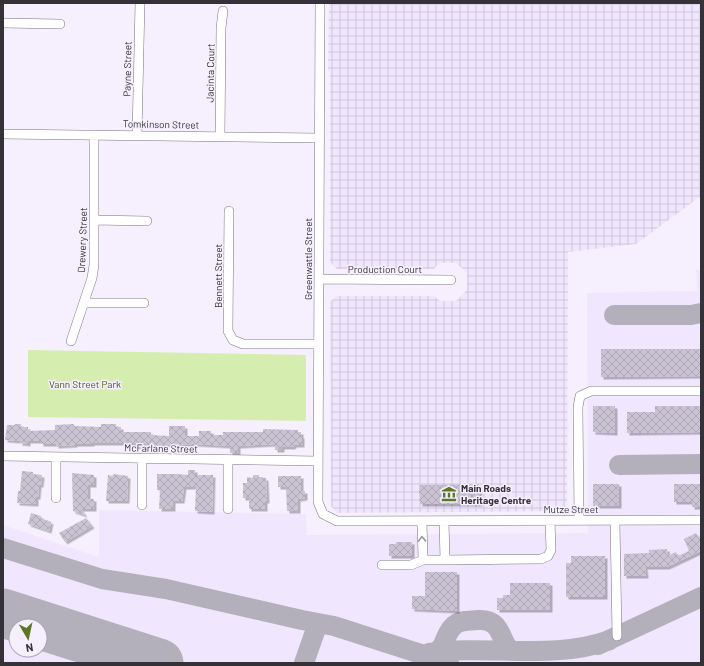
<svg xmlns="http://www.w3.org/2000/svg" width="704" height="666" font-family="Barlow,sans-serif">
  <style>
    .built { fill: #f0e6fe; fill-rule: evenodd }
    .industrial { fill: url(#industrial-grid) }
    .green { fill: #d6edb0 }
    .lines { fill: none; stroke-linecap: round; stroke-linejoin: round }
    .taxiway { stroke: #b4b0bb; stroke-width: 20 }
    .runway { stroke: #b4b0bb; stroke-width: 49 }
    .building { fill: url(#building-cross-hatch); filter: url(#shadow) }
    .minor-casing { stroke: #797382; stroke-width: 10 }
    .minor { stroke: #fff; stroke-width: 9 }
    .oneway { stroke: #9a989c }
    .labels { text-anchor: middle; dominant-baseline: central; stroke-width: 3; stroke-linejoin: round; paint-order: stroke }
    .street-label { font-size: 10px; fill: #343138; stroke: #f6f0fe }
    .park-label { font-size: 10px; fill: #455818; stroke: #f6f0fe }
    .poi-label { font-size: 10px; font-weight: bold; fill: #343138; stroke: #f6f0fe; text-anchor: start }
  </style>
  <defs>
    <pattern id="industrial-grid" width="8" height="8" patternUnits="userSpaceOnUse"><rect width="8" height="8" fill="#f0e6fe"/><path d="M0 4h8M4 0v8" fill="none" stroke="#cec6da"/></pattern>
    <pattern id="building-cross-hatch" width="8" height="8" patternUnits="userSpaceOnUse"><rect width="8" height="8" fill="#cac3d4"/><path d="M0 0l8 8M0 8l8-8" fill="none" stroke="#aea8b7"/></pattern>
    <filter id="shadow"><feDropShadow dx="2.5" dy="2.5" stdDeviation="0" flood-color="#0004"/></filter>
  </defs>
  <rect width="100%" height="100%" fill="#f6f0fe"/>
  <path class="built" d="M696 270H701V663H3V525L99 557V510L306 514 307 535 588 533 587 293 697 291ZM16 626H40V650H16Z"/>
  <path class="industrial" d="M329 3H701V196L636 244 568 252 567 511 337 513 331 506 330 302 336 296H434L440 301H456L467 290V273L456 263H439L434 269H337L330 262V71H328Z"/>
  <path class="green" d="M28 350 306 355V421L28 417Z"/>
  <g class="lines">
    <path class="taxiway" d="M614 315H691L701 313
      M619 465 701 464
      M3 548 102 579 166 589 302 620 334 626 449 663
      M3 613 21 619
      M598 645 701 597
      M436 652C442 649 443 645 445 640 453 620 460 621 479 620 505 619 499 646 513 651
      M429 653C489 644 552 661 610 640
      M304 663 318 623"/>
    <path class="runway" d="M3 613 159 663"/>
  </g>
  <path class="building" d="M601 349H701V376L601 377Z
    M593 406H615V433L593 432Z
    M655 406H701V432L627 433V412H655Z
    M15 424H21V427H28V431L55 430V425L74 424V426L101 427V424H116V427H121V432H151V435L169 436V426H185V436H199V431H211V435H223V432H263V429L298 430V432H301V436H302V445H294L293 447H282V450H275V444L238 446V453H230V446L193 444 146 445V444H133V446H124V443H92V444H75V445L56 446V444H41V441H28V444L20 443V441L5 440 7 425H15Z
    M188 470H195V475H213L212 512 195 511 196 487H184L182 501H173V509H159L160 490H157V474H177L188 475Z
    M22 471 33 472V474L42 475 41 485H39L38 497H36V504L17 503 18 491H20Z
    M72 473 94 475V485H88V499H94V509H81L85 515 73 511Z
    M113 474 128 476 127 501H106L108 475 113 476Z
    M253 475H259V477L266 478 267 501H265V509H249V498H243V483H247V477L253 478Z
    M278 476H301V491H305V498L298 499V511H287L286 487H278Z
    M479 484 480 504H420L419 485Z
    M593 484H619V506H593Z
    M674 484H700V507H692V502H674Z
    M31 513 41 516V518L51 522 49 531 28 524Z
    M86 518 92 526 65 542 59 533Z
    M696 533 699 538 701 537V551L667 567H645L646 576H624V554L649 553V550L667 549 668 556 676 552 678 556 689 551 684 539Z
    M396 542H412V556H389V544H396Z
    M571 556H605V597H566V563H571Z
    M425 572H457V611L412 609V596H425Z
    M510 583H550V610H497V598H503V595H510Z"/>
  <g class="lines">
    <g class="minor-casing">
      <path id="minor" d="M320 3 318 502 323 514 337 521 700 520
        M3 23 60 24
        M3 134 319 138
        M137 135 140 3
        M220 136 221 28 223 11
        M229 211 228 331 233 340 243 344H318
        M94 220 147 221
        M319 279 451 280
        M84 303H144
        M71 341 92 278 94 265V135
        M3 456 318 461
        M56 457V498
        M142 458V505
        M228 460V509
        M579 520 578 407 580 396 591 391H701
        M422 521 423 560H445L444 521
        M615 521 617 636
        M445 560 541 559 548 556 551 550 550 520
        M382 565H411L423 560"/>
    </g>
    <use href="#minor" class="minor"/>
  </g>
  <defs><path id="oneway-chevron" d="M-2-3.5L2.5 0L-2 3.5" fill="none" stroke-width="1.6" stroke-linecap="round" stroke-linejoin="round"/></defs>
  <use class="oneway" href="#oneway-chevron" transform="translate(422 539) rotate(-92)"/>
  <defs>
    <g id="museum-bare" transform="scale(1.2)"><path d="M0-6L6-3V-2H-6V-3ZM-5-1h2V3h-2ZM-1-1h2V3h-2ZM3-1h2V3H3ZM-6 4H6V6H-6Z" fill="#5d7527" stroke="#f6f0fe" stroke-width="2.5" paint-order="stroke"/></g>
  </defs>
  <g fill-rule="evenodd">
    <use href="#museum-bare" x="449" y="494"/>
  </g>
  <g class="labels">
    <g class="street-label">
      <text transform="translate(127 69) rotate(-89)">Payne Street</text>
      <text transform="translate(210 73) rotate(-89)">Jacinta Court</text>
      <text transform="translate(161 124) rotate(1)">Tomkinson Street</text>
      <text transform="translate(82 240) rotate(-88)">Drewery Street</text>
      <text transform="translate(308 259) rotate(-90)">Greenwattle Street</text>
      <text x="385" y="269">Production Court</text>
      <text transform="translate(218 276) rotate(-90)">Bennett Street</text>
      <text transform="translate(161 448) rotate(1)">McFarlane Street</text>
      <text x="571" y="509">Mutze Street</text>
    </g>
    <g class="park-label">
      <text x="85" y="384">Vann Street Park</text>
    </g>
    <g class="poi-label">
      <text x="461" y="488">Main Roads<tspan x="461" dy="12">Heritage Centre</tspan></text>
    </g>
  </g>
  <rect width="704" height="666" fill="none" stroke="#343138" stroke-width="8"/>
  <g transform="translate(28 638) rotate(171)"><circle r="19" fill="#f6f0fe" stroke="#a8a4af"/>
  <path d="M0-3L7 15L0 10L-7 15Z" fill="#5d7527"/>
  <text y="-6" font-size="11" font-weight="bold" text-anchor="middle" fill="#343138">N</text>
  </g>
</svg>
